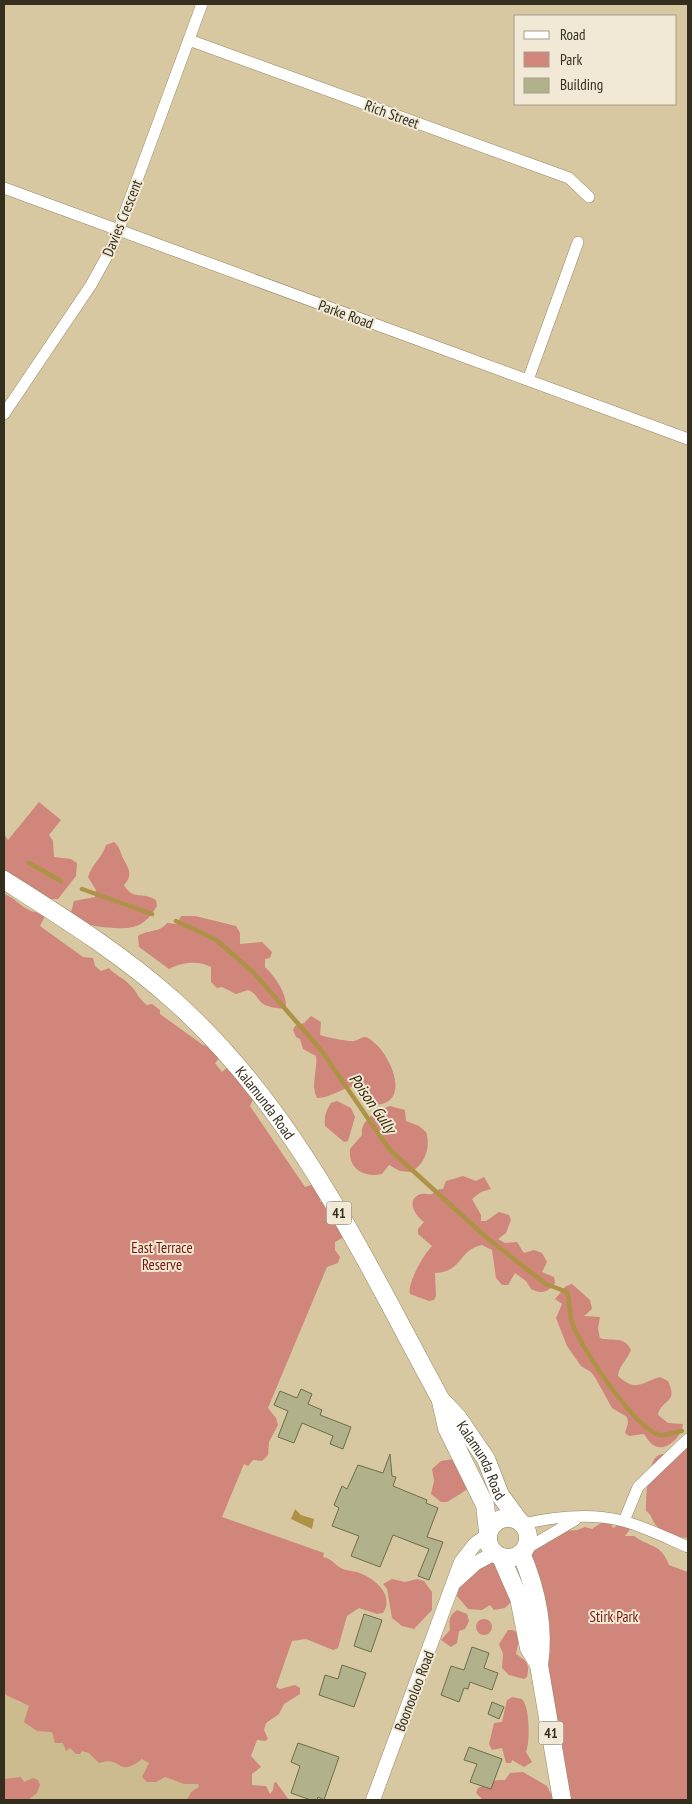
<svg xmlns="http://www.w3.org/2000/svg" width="692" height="1804" font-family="'PT Sans Narrow',sans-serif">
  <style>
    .built { fill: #ccbb8e }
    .green { fill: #d0867b }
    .water { fill: #ae9246 }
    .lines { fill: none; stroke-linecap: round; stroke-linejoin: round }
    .stream { stroke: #ae9246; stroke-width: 4.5 }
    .building { fill: #b1b28b; stroke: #6c6d49 }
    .minor-casing { stroke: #968864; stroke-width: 12 }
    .tertiary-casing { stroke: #968864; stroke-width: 15 }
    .primary-casing { stroke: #968864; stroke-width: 19 }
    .minor { stroke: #fff; stroke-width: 11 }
    .tertiary { stroke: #fff; stroke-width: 14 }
    .primary { stroke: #fff; stroke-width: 18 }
    .labels { text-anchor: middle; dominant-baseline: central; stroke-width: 4; stroke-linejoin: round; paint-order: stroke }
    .shield { fill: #f1e9d6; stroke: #6d6656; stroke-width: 1 }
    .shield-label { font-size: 14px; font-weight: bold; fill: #342e1f }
    .street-label { font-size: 15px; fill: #342e1f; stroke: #f1e9d6 }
    .park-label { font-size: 15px; fill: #75150e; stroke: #f1e9d6 }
    .water-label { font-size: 16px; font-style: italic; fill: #332705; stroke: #f1e9d6 }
  </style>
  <rect width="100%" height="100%" fill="#d7c8a2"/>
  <path class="built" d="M4 1689 18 1702 241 1784 235 1800H4Z"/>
  <path class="green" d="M39 802 61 820 49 835 53 841 54 857 71 859 77 863 76 876 58 899H50L4 874V834L8 840Z
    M114 842C121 848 120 853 124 860 129 869 133 876 124 885 133 901 142 891 156 900L157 906C142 932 127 929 101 927 89 925 78 923 71 912L74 901 95 897 96 890 88 877C92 864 102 858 106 845Z
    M4 894C14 897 20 906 29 910 35 913 39 911 45 916L40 926 83 957 93 958 95 966 101 971 109 968C115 975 124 978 131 986 139 994 136 996 147 1005L152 1004 160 1010V1014L203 1045 208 1046 220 1057 215 1063 222 1072 230 1065 254 1097 250 1106 305 1187 314 1184 323 1193 320 1202 326 1201 333 1223 341 1222 344 1237 335 1242V1250L340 1257 338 1263 327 1267 268 1408 276 1418 278 1425 269 1442 268 1455 262 1461 253 1460 248 1466 244 1464 222 1517 324 1553 323 1557C332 1558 335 1566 343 1569 349 1571 356 1571 362 1574 378 1581 394 1597 383 1613L377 1614 359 1608 347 1616 338 1648 333 1650 306 1639 292 1641 276 1687 280 1689 295 1685 300 1688V1694L284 1704 279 1714 266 1723 264 1730 268 1739 265 1741 257 1740 251 1756 261 1767 252 1774V1785L266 1786 270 1794 273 1790 274 1783 276 1782 289 1800H187L191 1792 199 1787 198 1784H184L165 1777 156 1782H147L142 1777 149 1763 142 1759C116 1779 123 1755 99 1763L89 1753 82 1751 80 1754H76L70 1748 66 1751 63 1743H55L52 1732 37 1731 24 1722 29 1706 6 1695 4 1689Z
    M181 916H195L236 926 240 933V944L262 942 272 952 270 958 265 959V967C276 978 287 993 286 1009 277 1008 265 1008 259 1000 255 995 254 992 248 990L236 994 222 987 217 988 211 982V967C199 960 181 962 169 969L139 947 138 936C148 929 158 934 167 923L177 924Z
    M311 1016 321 1022 320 1035C325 1037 350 1042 354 1041 360 1040 363 1035 368 1038 390 1050 414 1105 374 1105L363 1098 359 1087C347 1084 333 1098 317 1098 310 1084 318 1071 316 1056L303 1049 300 1039 296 1037 293 1030 295 1026 304 1023Z
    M337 1101 351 1108 355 1117 348 1141 344 1142 325 1126C324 1116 326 1111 331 1103Z
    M390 1106 405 1110 406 1121 419 1126 426 1132C431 1147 425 1164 411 1172L400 1171 389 1165 382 1174C364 1178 348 1169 350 1149L362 1135C360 1120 377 1110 390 1106Z
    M463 1176 476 1181 484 1177 491 1189 481 1192 472 1199 481 1215V1221H486L499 1212 509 1215 511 1220 506 1233 498 1239 505 1243 517 1242 524 1253 534 1250 542 1253 547 1262 542 1272 554 1277 555 1283C548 1293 541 1294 531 1289L526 1281 515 1273 508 1285H502L496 1278 492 1250 482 1245C458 1250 463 1272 435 1273L436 1296 434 1300 429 1301 410 1294C407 1283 424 1254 432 1246L418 1234V1229L424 1222C415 1216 405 1199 421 1194 425 1193 429 1195 432 1194 437 1191 437 1189 443 1189L446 1181Z
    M572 1284 590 1300 592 1309 584 1316 600 1317 598 1329 600 1338C612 1342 624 1335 631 1350 628 1359 618 1367 618 1376 636 1392 641 1383 660 1377L668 1381C679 1404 661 1399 658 1415L668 1423 683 1424C682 1436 667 1452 655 1446 650 1444 647 1438 644 1434L629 1436 625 1433 628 1423 627 1417 612 1408 596 1379 591 1372 581 1366 567 1346 556 1318 562 1304 555 1299 566 1286Z
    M688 1442V1538C677 1538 663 1534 655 1524 651 1518 652 1515 646 1511 646 1499 647 1460 659 1455 660 1454 666 1454 667 1454 674 1452 682 1446 688 1442Z
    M461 1458 474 1462 480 1474C473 1488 458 1495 447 1502H441L431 1494 434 1481 432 1469 441 1461Z
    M604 1521 611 1524 613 1528 625 1522 631 1528 625 1536H634C650 1548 661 1543 669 1565L688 1572V1800H562L524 1550 552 1532 577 1530 585 1527 592 1529Z
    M476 1555 511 1556 516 1562 512 1601 505 1608 494 1610 490 1605 482 1610 468 1609 457 1596 468 1559Z
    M392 1579 405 1582 417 1579 424 1581 432 1592V1610L414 1629 402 1626 392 1618 387 1589 383 1584Z
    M457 1610 467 1614 469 1621 465 1629 459 1631 457 1643 451 1647 441 1640 450 1630C449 1621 449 1615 457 1610Z
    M476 1627a8 8 0 1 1 16 0a8 8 0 1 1-16 0Z
    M508 1630H513L520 1634 516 1654C527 1661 530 1664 527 1677L524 1679 509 1675 502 1668 503 1654 499 1644Z
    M512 1697 522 1699C530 1707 530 1742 526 1752L532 1762 524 1767 512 1760 511 1763H506L502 1748 492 1750 489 1744 494 1723 502 1722 507 1700Z
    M523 1772 547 1786 554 1800H483L476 1793 478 1788 497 1780H505L510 1773Z
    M21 1777 24 1782 33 1778 38 1780 40 1785 37 1793 28 1800H4V1779Z"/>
  <path class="water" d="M295 1509 301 1515 314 1519 312 1529 291 1519Z"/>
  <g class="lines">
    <path class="stream" d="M29 863 61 881
      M82 889 152 914
      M176 921 215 939 253 972 321 1050 389 1149 487 1238 546 1284 567 1292C571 1303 568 1314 573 1325 582 1349 635 1429 660 1435 666 1436 676 1432 682 1431"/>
  </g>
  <path class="building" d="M301 1389 312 1394 308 1404 322 1410 320 1415 351 1427 343 1449 330 1444 333 1436 302 1423 294 1443 278 1437 288 1411 274 1405 280 1391 297 1398Z
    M390 1454 392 1476 396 1477 393 1486 427 1500 426 1503 438 1508 427 1537 443 1542 429 1580 418 1576 429 1549 393 1535 380 1567 351 1556 359 1536 332 1526 339 1508 334 1505 342 1486 347 1489 358 1465 383 1473Z
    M364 1614 382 1620 371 1652 354 1646Z
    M472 1647 489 1653 484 1668 498 1673 492 1690 470 1682 468 1689 464 1688 459 1702 441 1695 451 1666 464 1670Z
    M342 1665 366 1673 354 1707 319 1695 325 1675 338 1679Z
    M492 1702 504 1707 499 1719 488 1714Z
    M298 1743 339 1757 324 1800 318 1797 317 1800H311L291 1793 300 1766 291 1762Z
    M469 1747 502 1759 491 1789 470 1782 477 1764 464 1760Z"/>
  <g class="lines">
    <g class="minor-casing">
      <path id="minor" d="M189 40 569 178 589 197
        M4 188 688 439
        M528 380 578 242
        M4 414 91 285 113 245 202 4
        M624 1521 638 1487 688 1439
        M522 1524C553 1517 592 1513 623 1521 645 1527 667 1538 688 1547
        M524 1550 575 1520"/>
    </g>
    <g class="tertiary-casing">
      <path id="tertiary" d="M455 1582 476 1563 495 1553
        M373 1800 461 1562 475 1544 488 1535"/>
    </g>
    <g class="primary-casing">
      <g id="primary">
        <path id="s1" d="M4 880C62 917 122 954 173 1000 296 1109 364 1259 441 1400L458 1418 486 1459 500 1495 520 1522"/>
        <path d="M441 1401 447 1428 485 1505 488 1531"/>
        <circle cx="508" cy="1538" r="20"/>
        <path d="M521 1553C536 1588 545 1626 539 1665"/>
        <path d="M501 1557 519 1598 529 1648 539 1665 562 1800"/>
      </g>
    </g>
    <use href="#minor" class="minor"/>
    <use href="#tertiary" class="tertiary"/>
    <use href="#primary" class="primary"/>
  </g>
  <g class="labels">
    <g class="shield">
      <rect x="326.5" y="1201.5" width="25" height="23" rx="4"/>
      <rect x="538.5" y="1721.5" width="25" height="23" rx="4"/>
    </g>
    <g class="shield-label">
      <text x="339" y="1213">41</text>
      <text x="551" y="1733">41</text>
    </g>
    <g class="street-label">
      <text transform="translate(392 114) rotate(20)">Rich Street</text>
      <text transform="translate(122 218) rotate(-68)">Davies Crescent</text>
      <text transform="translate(346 314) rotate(20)">Parke Road</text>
      <text stroke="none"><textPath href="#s1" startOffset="346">Kalamunda Road</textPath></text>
      <text stroke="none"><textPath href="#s1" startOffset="765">Kalamunda Road</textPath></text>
      <text transform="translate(414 1691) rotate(-69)">Boonooloo Road</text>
    </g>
    <g class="park-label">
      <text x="162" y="1247">East Terrace<tspan x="162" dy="17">Reserve</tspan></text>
      <text x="614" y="1616">Stirk Park</text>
    </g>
    <g class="water-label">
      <text transform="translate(373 1103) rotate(55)">Poison Gully</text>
    </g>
  </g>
  <rect width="692" height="1804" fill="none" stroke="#342e1f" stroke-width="10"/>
  <rect x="514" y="15" width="162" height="90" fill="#f1e9d6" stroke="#a59e8d"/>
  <rect x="524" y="31" width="25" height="8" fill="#ffffff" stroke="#a59e8d"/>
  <text x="560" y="40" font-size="15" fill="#342e1f">Road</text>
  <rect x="524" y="52" width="25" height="15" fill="#d0867b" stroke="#a59e8d"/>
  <text x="560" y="65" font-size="15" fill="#342e1f">Park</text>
  <rect x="524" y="78" width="25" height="15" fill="#b1b28b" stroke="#a59e8d"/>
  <text x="560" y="90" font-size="15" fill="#342e1f">Building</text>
</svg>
